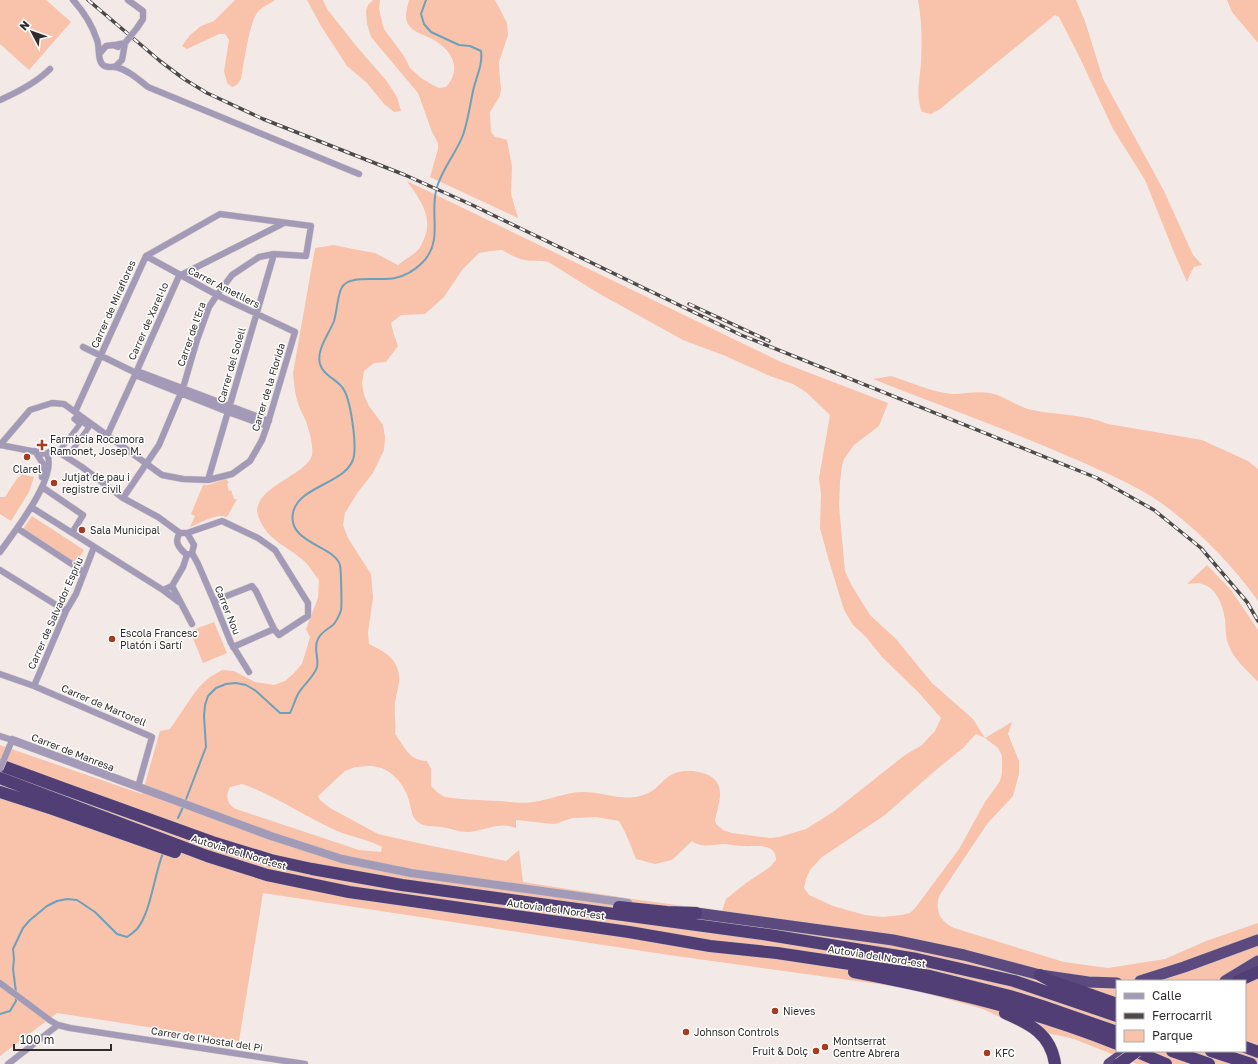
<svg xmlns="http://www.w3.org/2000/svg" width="1258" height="1064" font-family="'Golos Text',sans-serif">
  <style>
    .green { fill: #f9c2aa; fill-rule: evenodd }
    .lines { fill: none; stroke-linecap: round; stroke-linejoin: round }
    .stream { stroke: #6da1bb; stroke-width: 2 }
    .pedestrian-casing { stroke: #d0c8c5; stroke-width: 6 }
    .minor-casing { stroke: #d0c8c5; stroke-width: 7 }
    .tertiary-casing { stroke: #d0c8c5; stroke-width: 9 }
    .trunk-casing { stroke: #d0c8c5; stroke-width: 12 }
    .motorway-casing { stroke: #d0c8c5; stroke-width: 13 }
    .pedestrian { stroke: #a29ab6; stroke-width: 5 }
    .minor { stroke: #a29ab6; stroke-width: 6 }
    .tertiary { stroke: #a29ab6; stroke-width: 8 }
    .trunk { stroke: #5c4a7e; stroke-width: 11 }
    .motorway { stroke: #513e75; stroke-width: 12 }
    .rail-casing { stroke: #4d4948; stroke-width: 3.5 }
    .rail { stroke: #fff; stroke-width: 2; stroke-dasharray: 6; stroke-linecap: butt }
    .minor-bridge-casing { stroke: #d0c8c5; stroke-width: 7; stroke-linecap: butt }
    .motorway-bridge-casing { stroke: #d0c8c5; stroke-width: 13; stroke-linecap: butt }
    .minor-bridge { stroke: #a29ab6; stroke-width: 6 }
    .motorway-bridge { stroke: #513e75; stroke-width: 12 }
    .poi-dot { fill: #a53c21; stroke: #fff; stroke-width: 1.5 }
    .labels { text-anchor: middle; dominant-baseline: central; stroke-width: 3; stroke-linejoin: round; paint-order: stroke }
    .street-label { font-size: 10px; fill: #2f2c2b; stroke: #fff }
    .poi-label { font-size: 10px; fill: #2f2c2b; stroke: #fff; text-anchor: start }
  </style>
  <rect width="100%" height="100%" fill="#f3eae7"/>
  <path class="green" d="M0 0H46L71 22 29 70 0 44Z
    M235 0H275C270 4 261 7 257 13 249 25 244 63 241 79L237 85 232 87 227 83 224 71 229 40 225 34H219L187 49 182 46 190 35 201 26 214 21Z
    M307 0H323L327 9 357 47 386 80 397 97 401 111 394 112 384 104 367 83 347 66 321 26Z
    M373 0H380L379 9 384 29 404 56 410 68 421 78 433 85 439 88 446 87C463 68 451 49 432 39 423 34 414 33 408 24 404 17 407 8 409 0H495L507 23 508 35 499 62V68L501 89 500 96 490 112 491 132 495 137 501 138 507 140 512 166 511 194 518 218 430 177 438 149V143L432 132 418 93 371 37 367 24 366 11 368 5Z
    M918 0H1076L1085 21 1103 79 1164 191 1193 255 1202 265 1194 267 1190 274 1187 282 1173 250 1145 180 1113 129 1079 56 1059 17 1055 15 940 109 931 114 922 112C915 96 920 79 921 63 922 41 922 21 918 0Z
    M1227 0H1258V43L1232 12Z
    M407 181 781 362 888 403 879 426 854 445 844 459 842 466 840 482 839 506 845 571 852 586 870 615 896 639 932 683 973 719 985 738 1012 722 1008 734 1019 761V774L1013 796 987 824 939 896C935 912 940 921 954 928L1064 962 1108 968 1165 959 1206 941 1258 923V1064H1137L1074 1039 1021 1027 983 1009 907 988 669 955 263 893 239 1041 57 1013 0 1056V745L142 794 160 731 170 729 193 695 201 685 210 677 222 670 234 671 255 682 274 685 285 681 294 673 302 664 310 637 306 629 318 598 319 580C314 574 310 566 304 561 287 546 267 540 259 518 257 513 256 508 259 503 268 483 308 472 312 455 314 448 308 424 304 417 302 413 300 409 299 406 295 396 294 383 293 373L315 248 334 245 353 249 375 253 398 265C404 260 412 256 418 250 420 248 422 243 424 239 434 217 419 198 407 181ZM502 250C510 254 517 259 525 260 534 262 542 259 550 263L598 293 683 340 723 355 770 376 793 384 806 392 830 415 819 478 821 494 820 528 829 561 844 610 853 625 866 637 882 657 919 693 941 718 935 731 922 745 905 755 833 812 806 829 779 837 770 838 732 833 723 830 716 824 715 820C718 805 727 786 710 776 705 773 699 772 693 771 661 769 664 791 640 796 621 801 603 792 583 792 566 792 550 800 533 802 522 804 511 802 500 801 481 800 463 800 445 797L438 793 431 786V769L427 761C408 760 406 748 395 734 396 724 394 714 395 703 396 696 398 689 399 682 401 661 386 652 369 644L368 632 373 598 371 574 348 538 343 525 345 513 358 492 373 473 384 450 385 437 383 425 369 406 364 395 362 383 364 371 374 363 386 362 398 346 394 335 391 323 401 315 425 314 444 297 462 270 479 253 491 251ZM976 734 985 738 998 748 1002 756V773L1000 781 985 802 959 849 916 907 910 913 901 915 883 917 865 915 833 906 809 895 804 888 806 879 810 870 822 857 885 815 937 769 963 748ZM355 767C362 767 370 765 377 767 392 769 406 787 409 801 412 810 411 819 421 824 427 827 435 826 442 827 454 829 463 834 475 831 492 828 499 822 516 828V820L554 824 573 818 596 817 619 821 626 834 636 859 655 864 672 860 692 841C700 848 712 845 722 844 729 844 736 846 744 846 755 847 776 842 776 860L770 867 746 883 726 899 722 911 632 899 523 882 519 850 506 861 432 846 378 834 330 808 320 800 318 796 345 771ZM242 784C274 795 302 815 333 829 349 837 366 838 382 847L381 852 359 850 236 809C227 804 225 796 230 787ZM1117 981H1245V1051H1117Z
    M891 376C910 382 931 392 953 394 965 394 978 391 990 393 1005 396 1017 407 1032 410 1057 415 1084 414 1108 424L1202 440 1248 461 1258 469V601C1234 567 1205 537 1172 511 1146 490 1115 477 1084 463 1015 432 943 407 873 379Z
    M21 474 34 477 29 492 11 521 0 514V497H5L18 477H20Z
    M226 479 229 483 227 484 229 491 231 490 234 499H237L227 517C216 513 201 523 190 527L195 516 191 514 203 485H208Z
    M32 516 84 550 75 564 23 529Z
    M1207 565 1231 590 1258 630V682C1248 671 1235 661 1229 646 1225 637 1226 629 1225 619 1223 606 1217 588 1202 584 1198 582 1192 584 1187 584Z
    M214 622 227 653 203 663 190 631Z"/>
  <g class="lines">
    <path class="stream" d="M185 802 206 747 204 716 205 705 208 696 216 688 226 684 236 683 246 685 256 691 280 713H290C293 707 295 700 298 694 303 685 314 677 317 667 319 657 313 648 318 639 321 632 328 629 333 625 336 622 340 614 341 610 342 607 341 568 340 565 335 546 287 543 293 513 298 485 349 484 354 456 356 441 351 398 342 387 336 379 323 375 320 364 316 350 329 334 334 321 337 311 337 299 341 289 347 273 381 282 395 278 405 276 416 269 423 262 443 241 430 215 436 191 440 171 456 154 463 135 468 121 470 105 473 91 476 77 483 65 481 51L470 46 459 45 431 32 424 24 421 14 426 0
      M178 818 183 807
      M16 992 13 969 14 959 13 949 23 928 30 920 47 906 57 901 67 899 77 900 95 912 117 934 127 937C130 935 134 932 137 929 151 912 154 875 163 853
      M0 1014 10 1011 16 1001V996"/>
    <g class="pedestrian-casing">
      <path id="pedestrian" d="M76 417 89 427 69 455 60 450 80 424 74 419Z"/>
    </g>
    <g class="minor-casing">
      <path id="minor" d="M73 0C84 12 92 25 97 40 100 47 97 58 102 64 106 69 111 66 116 67 128 70 138 79 148 87L359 174
        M128 0 143 11V19L137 28
        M115 45 125 43 122 60 115 67
        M100 53 106 46 113 45 118 47
        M0 100C18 92 36 83 50 69
        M83 347 134 372
        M75 412 146 256 220 214 311 226 306 256 274 254 259 257 232 275 217 295 209 307 197 340 183 388 159 445 123 498
        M267 426 228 412 135 375 134 372 137 371 269 421
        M107 436 135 375 179 276 282 224
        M0 445 30 410 52 403 64 404 162 475 183 479 208 480 232 474 250 461 262 440 267 426 295 332 217 295 146 256
        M0 445 47 454 49 452 60 453 82 467 123 498 158 517 180 533
        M35 451 43 464 42 477
        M208 480 274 254
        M42 487 83 515 72 533
        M31 507 163 590 172 586
        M17 528 84 572
        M180 533H187L194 545 192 553 187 555C180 549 173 542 180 533Z
        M187 533 222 521 258 538 275 550 308 603V616L279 635 274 629 256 591 252 586 214 601
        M0 552C14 532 58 477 47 454
        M192 553 198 564 214 601 231 643 249 672
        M0 570 66 611
        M172 586 192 624
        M172 586 183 567 187 555
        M163 590 179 602
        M233 647 274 629
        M0 674 34 686 152 737 138 787
        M34 686 66 611 76 594 94 547
        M0 736 12 740 11 743
        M0 983 51 1021 58 1025 70 1028 305 1064
        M8 1064 58 1025"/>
    </g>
    <g class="tertiary-casing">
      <path id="tertiary" d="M12 740 271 836 342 859 411 873 628 903"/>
    </g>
    <g class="trunk-casing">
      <path id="trunk" d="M696 913 893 940 964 955 1040 975 1088 982 1117 983
        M1140 981 1184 967 1258 940
        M1225 981 1258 961
        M1109 1064 1127 1051"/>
    </g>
    <g class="motorway-casing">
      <path id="motorway" d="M0 765 65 789 212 842 271 860 312 869 402 885 769 935 917 959 1014 981 1117 1016
        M0 778 207 856 267 875 349 892 629 932 710 946 777 953 930 976 1010 996 1042 1006 1117 1032
        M0 792 53 809 175 852
        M619 907 667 912 696 913
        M854 972C943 989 1033 1010 1117 1044
        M1040 975 1051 981 1117 1004
        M1238 981 1258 972
        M1005 1013C1030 1024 1051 1034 1055 1064
        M1245 1047 1258 1052
        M1135 1051 1166 1064
        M1172 1051 1209 1064
        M1211 1051 1251 1064"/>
    </g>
    <use href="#pedestrian" class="pedestrian"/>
    <use href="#minor" class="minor"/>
    <use href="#tertiary" class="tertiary"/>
    <use href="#trunk" class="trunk"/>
    <use href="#motorway" class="motorway"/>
    <g class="rail-casing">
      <path id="rail" d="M88 0 160 61 184 79 207 93 263 119 405 175 470 204 741 335 1097 478 1154 510 1201 548 1247 602 1258 621
        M689 304 769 341"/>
    </g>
    <use href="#rail" class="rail"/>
    <g class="minor-bridge-casing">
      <path id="minor-bridge" d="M125 43 137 28
        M0 769 10 745"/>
    </g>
    <g class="motorway-bridge-casing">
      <path id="motorway-bridge" d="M1119 1064 1137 1051"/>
    </g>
    <use href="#minor-bridge" class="minor-bridge"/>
    <use href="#motorway-bridge" class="motorway-bridge"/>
  </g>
  <g class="poi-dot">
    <path d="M40 439h4v4h4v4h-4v4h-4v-4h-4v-4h4z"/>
    <circle cx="27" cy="457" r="4"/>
    <circle cx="54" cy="483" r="4"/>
    <circle cx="82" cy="530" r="4"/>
    <circle cx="112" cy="639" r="4"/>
    <circle cx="775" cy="1011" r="4"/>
    <circle cx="686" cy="1032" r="4"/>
    <circle cx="825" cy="1047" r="4"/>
    <circle cx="816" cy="1051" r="4"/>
    <circle cx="987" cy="1053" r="4"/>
  </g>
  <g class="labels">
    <g class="street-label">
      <text transform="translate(224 287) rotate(27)">Carrer Ametllers</text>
      <text transform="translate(113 304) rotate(-66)">Carrer de Miraflores</text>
      <text transform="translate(148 321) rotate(-66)">Carrer de Xarel·lo</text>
      <text transform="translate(191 334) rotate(-71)">Carrer de l'Era</text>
      <text transform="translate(231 365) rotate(-74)">Carrer del Solell</text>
      <text transform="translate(268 387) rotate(-73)">Carrer de la Florida</text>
      <text transform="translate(228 610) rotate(68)">Carrer Nou</text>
      <text transform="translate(55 613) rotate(-66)">Carrer de Salvador Espriu</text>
      <text transform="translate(104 705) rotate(23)">Carrer de Martorell</text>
      <text transform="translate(73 752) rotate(21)">Carrer de Manresa</text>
      <text transform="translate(239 852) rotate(17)">Autovia del Nord-est</text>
      <text transform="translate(556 909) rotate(8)">Autovia del Nord-est</text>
      <text transform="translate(877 956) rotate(9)">Autovia del Nord-est</text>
      <text transform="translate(207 1039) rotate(9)">Carrer de l'Hostal del Pi</text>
    </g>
    <g class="poi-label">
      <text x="50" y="439">Farmàcia Rocamora<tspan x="50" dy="12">Ramonet, Josep M.</tspan></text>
      <text x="27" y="469" text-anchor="middle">Clarel</text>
      <text x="62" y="477">Jutjat de pau i<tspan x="62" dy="12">registre civil</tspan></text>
      <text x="90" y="530">Sala Municipal</text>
      <text x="120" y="633">Escola Francesc<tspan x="120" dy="12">Platón i Sartí</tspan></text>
      <text x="783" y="1011">Nieves</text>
      <text x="694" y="1032">Johnson Controls</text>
      <text x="833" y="1041">Montserrat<tspan x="833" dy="12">Centre Abrera</tspan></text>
      <text x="808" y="1051" text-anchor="end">Fruit &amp; Dolç</text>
      <text x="995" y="1053">KFC</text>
    </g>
  </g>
  <rect x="1116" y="980" width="130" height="72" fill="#ffffff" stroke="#acabaa"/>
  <rect x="1124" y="993" width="20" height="6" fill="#a29ab6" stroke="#acabaa"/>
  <text x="1152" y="1000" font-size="12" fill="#2f2c2b">Calle</text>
  <rect x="1124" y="1013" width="20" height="6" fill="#4d4948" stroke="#acabaa"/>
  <text x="1152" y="1020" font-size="12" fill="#2f2c2b">Ferrocarril</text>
  <rect x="1124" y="1030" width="20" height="12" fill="#f9c2aa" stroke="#acabaa"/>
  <text x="1152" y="1040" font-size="12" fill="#2f2c2b">Parque</text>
  <g transform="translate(32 32) rotate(311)" stroke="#ffffff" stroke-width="3" paint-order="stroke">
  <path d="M0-3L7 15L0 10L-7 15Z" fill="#2f2c2b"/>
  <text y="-6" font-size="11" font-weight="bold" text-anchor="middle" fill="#2f2c2b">N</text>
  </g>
  <path d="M14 1044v6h97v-6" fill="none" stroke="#2f2c2b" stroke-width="2"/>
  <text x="20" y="1044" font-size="12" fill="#2f2c2b" stroke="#ffffff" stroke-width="3" paint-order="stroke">100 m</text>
</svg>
